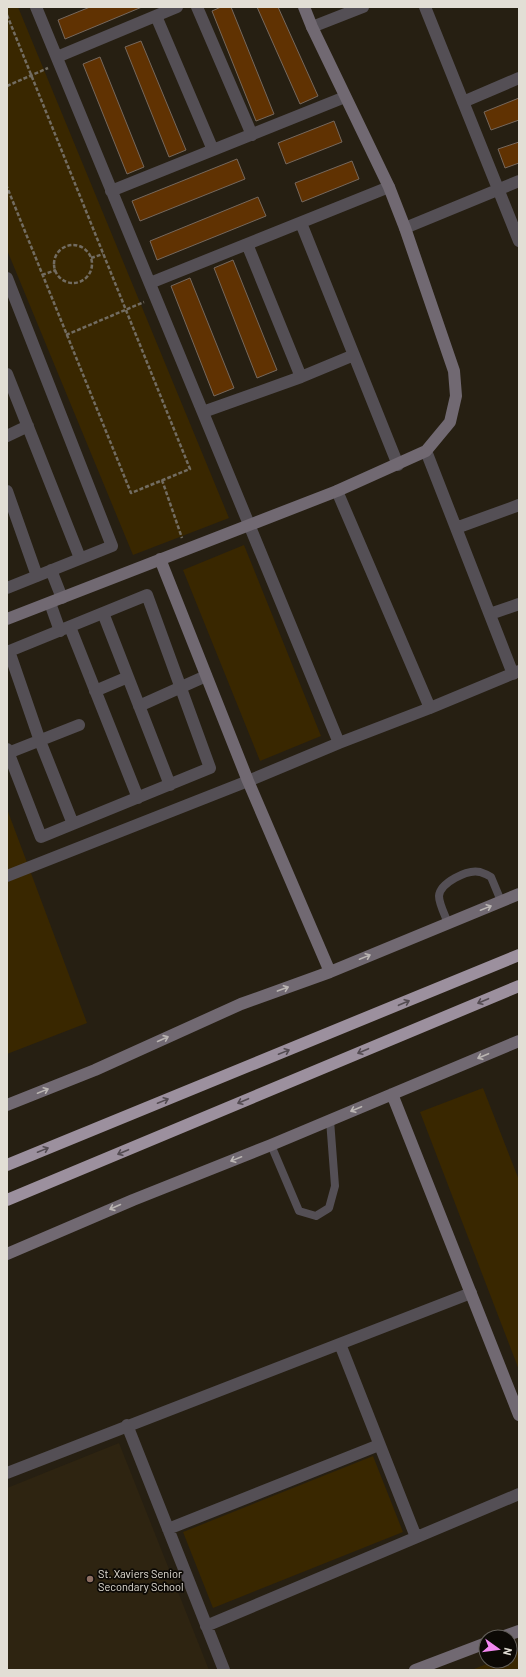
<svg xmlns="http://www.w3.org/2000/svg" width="526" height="1677" font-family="Barlow,sans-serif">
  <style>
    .built { fill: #2e2411 }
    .green { fill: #392700 }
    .building { fill: #603202; stroke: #76685d }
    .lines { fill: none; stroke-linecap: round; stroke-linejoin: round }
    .path { stroke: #726c61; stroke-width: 2.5; stroke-dasharray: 4 2; stroke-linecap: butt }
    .lane { stroke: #544f55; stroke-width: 8 }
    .street { stroke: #544f55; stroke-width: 12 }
    .secondary { stroke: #716972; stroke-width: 12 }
    .highway { stroke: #9c909e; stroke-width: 12 }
    .oneway { stroke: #bab5b2 }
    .oneway2 { stroke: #544c52 }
    .education-dot { fill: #8d6e63; stroke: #0c0905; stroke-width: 1.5 }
    .labels { text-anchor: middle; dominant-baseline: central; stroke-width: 3.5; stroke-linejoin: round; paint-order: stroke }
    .poi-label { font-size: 11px; fill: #e2ded5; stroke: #0c0905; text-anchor: start }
  </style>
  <rect width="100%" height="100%" fill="#261f12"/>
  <path class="built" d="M119 1443 209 1670H7V1488Z"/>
  <path class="green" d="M7 7H18L229 518 133 555 7 250Z
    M244 545 321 736 260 761 183 570Z
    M7 809 87 1023 7 1054Z
    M483 1088 519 1180V1370L420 1112Z
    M373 1456 403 1532 213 1608 183 1532Z
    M519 1651V1670H475L474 1669 494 1661H510V1654Z"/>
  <path class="building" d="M90 7H142L65 39 58 20Z
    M221 7H231L274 114 256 121 212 11Z
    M257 7H278L318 96 300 104Z
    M141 41 186 150 169 157 125 47Z
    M100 57 144 167 127 174 83 64Z
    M519 98V120L491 130 484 112Z
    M334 121 342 142 286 164 278 143Z
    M519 142V163L505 168 498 149Z
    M237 159 245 179 140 221 132 201Z
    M352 161 359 179 302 202 295 183Z
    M258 197 266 216 157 260 150 241Z
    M233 260 277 370 257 378 214 268Z
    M190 278 234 388 214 396 171 286Z"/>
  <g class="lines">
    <path class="path" d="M7 15 190 469 131 493 7 187
      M7 86 48 68
      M54 264a19 19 0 1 1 38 0a19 19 0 1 1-38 0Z
      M91 258 103 254
      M42 275 56 270
      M66 335 144 302
      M162 480 182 538"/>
    <path class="lane" d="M448 923C445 915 439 904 439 896 440 883 467 869 480 872 483 873 488 875 491 877L501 901
      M271 1145 299 1211 316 1216 329 1208 335 1186 330 1120"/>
    <path class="street" d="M197 7 252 135
      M425 7 519 241
      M156 16 213 150
      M312 27 363 7
      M57 57 177 7
      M463 102 519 78
      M111 191 345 97
      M301 223 398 465
      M405 228 519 181
      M247 244 301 377
      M7 278 112 546 7 588
      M150 283 389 187
      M7 374 80 558
      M203 412 301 377 354 355
      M7 436 28 426
      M426 451 513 674
      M7 491 37 576
      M337 491 430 708
      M456 528 519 505
      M51 570 62 598
      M50 603 60 631
      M103 613 170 785
      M490 614 519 604
      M70 627 138 798
      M9 651 40 741 73 824
      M7 652 147 595 210 768 41 837 7 749
      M95 691 128 677
      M139 706 206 676
      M339 743 430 708 519 671
      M8 753 79 725
      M7 876 248 781 339 743 36 7
      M340 1344 416 1537
      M127 1425 224 1670
      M7 1473 471 1293
      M168 1529 379 1445
      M206 1626 519 1494"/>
    <path class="secondary" d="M160 559 248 781 330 972
      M7 619 337 491 426 451 450 422 456 396 454 371 405 228 389 187 312 27 304 7
      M392 1094 519 1415
      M7 1105 95 1070 241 1004 330 972 519 894
      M7 1254 133 1200 271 1145 519 1041
      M502 1637 519 1631
      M415 1670 486 1643"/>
    <path class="highway" d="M7 1165 519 955
      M7 1200 519 986"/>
  </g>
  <defs><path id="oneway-shaft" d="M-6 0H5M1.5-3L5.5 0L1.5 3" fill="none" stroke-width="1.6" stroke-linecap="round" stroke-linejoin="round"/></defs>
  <g class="oneway">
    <use href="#oneway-shaft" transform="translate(486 908) rotate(-22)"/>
    <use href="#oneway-shaft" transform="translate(365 957) rotate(-22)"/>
    <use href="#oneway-shaft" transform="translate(283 989) rotate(-20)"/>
    <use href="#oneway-shaft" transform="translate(163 1039) rotate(-24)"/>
    <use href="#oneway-shaft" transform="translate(483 1056) rotate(157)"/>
    <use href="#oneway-shaft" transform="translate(43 1091) rotate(-22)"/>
    <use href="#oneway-shaft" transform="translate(356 1109) rotate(157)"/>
    <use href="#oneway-shaft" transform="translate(236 1159) rotate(158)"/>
    <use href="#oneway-shaft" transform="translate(115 1207) rotate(156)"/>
  </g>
  <g class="oneway2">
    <use href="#oneway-shaft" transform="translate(483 1001) rotate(157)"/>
    <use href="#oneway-shaft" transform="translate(404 1003) rotate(-23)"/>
    <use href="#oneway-shaft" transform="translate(363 1051) rotate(157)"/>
    <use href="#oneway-shaft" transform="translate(284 1052) rotate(-22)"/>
    <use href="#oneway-shaft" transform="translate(163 1101) rotate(-22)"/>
    <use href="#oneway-shaft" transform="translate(243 1101) rotate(157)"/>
    <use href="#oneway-shaft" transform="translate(43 1150) rotate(-22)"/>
    <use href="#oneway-shaft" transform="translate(123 1152) rotate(157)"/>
  </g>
  <circle class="education-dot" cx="90" cy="1579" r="4"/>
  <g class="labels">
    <g class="poi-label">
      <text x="98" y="1573">St. Xaviers Senior<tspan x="98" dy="13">Secondary School</tspan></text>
    </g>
  </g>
  <rect width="526" height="1677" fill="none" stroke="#e2ded5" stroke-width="16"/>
  <g transform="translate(498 1649) rotate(104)"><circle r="19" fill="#0c0905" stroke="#625e58"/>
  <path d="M0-3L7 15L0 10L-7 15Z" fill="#f389f1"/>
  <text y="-6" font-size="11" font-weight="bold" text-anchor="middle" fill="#e2ded5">N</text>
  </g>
</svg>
